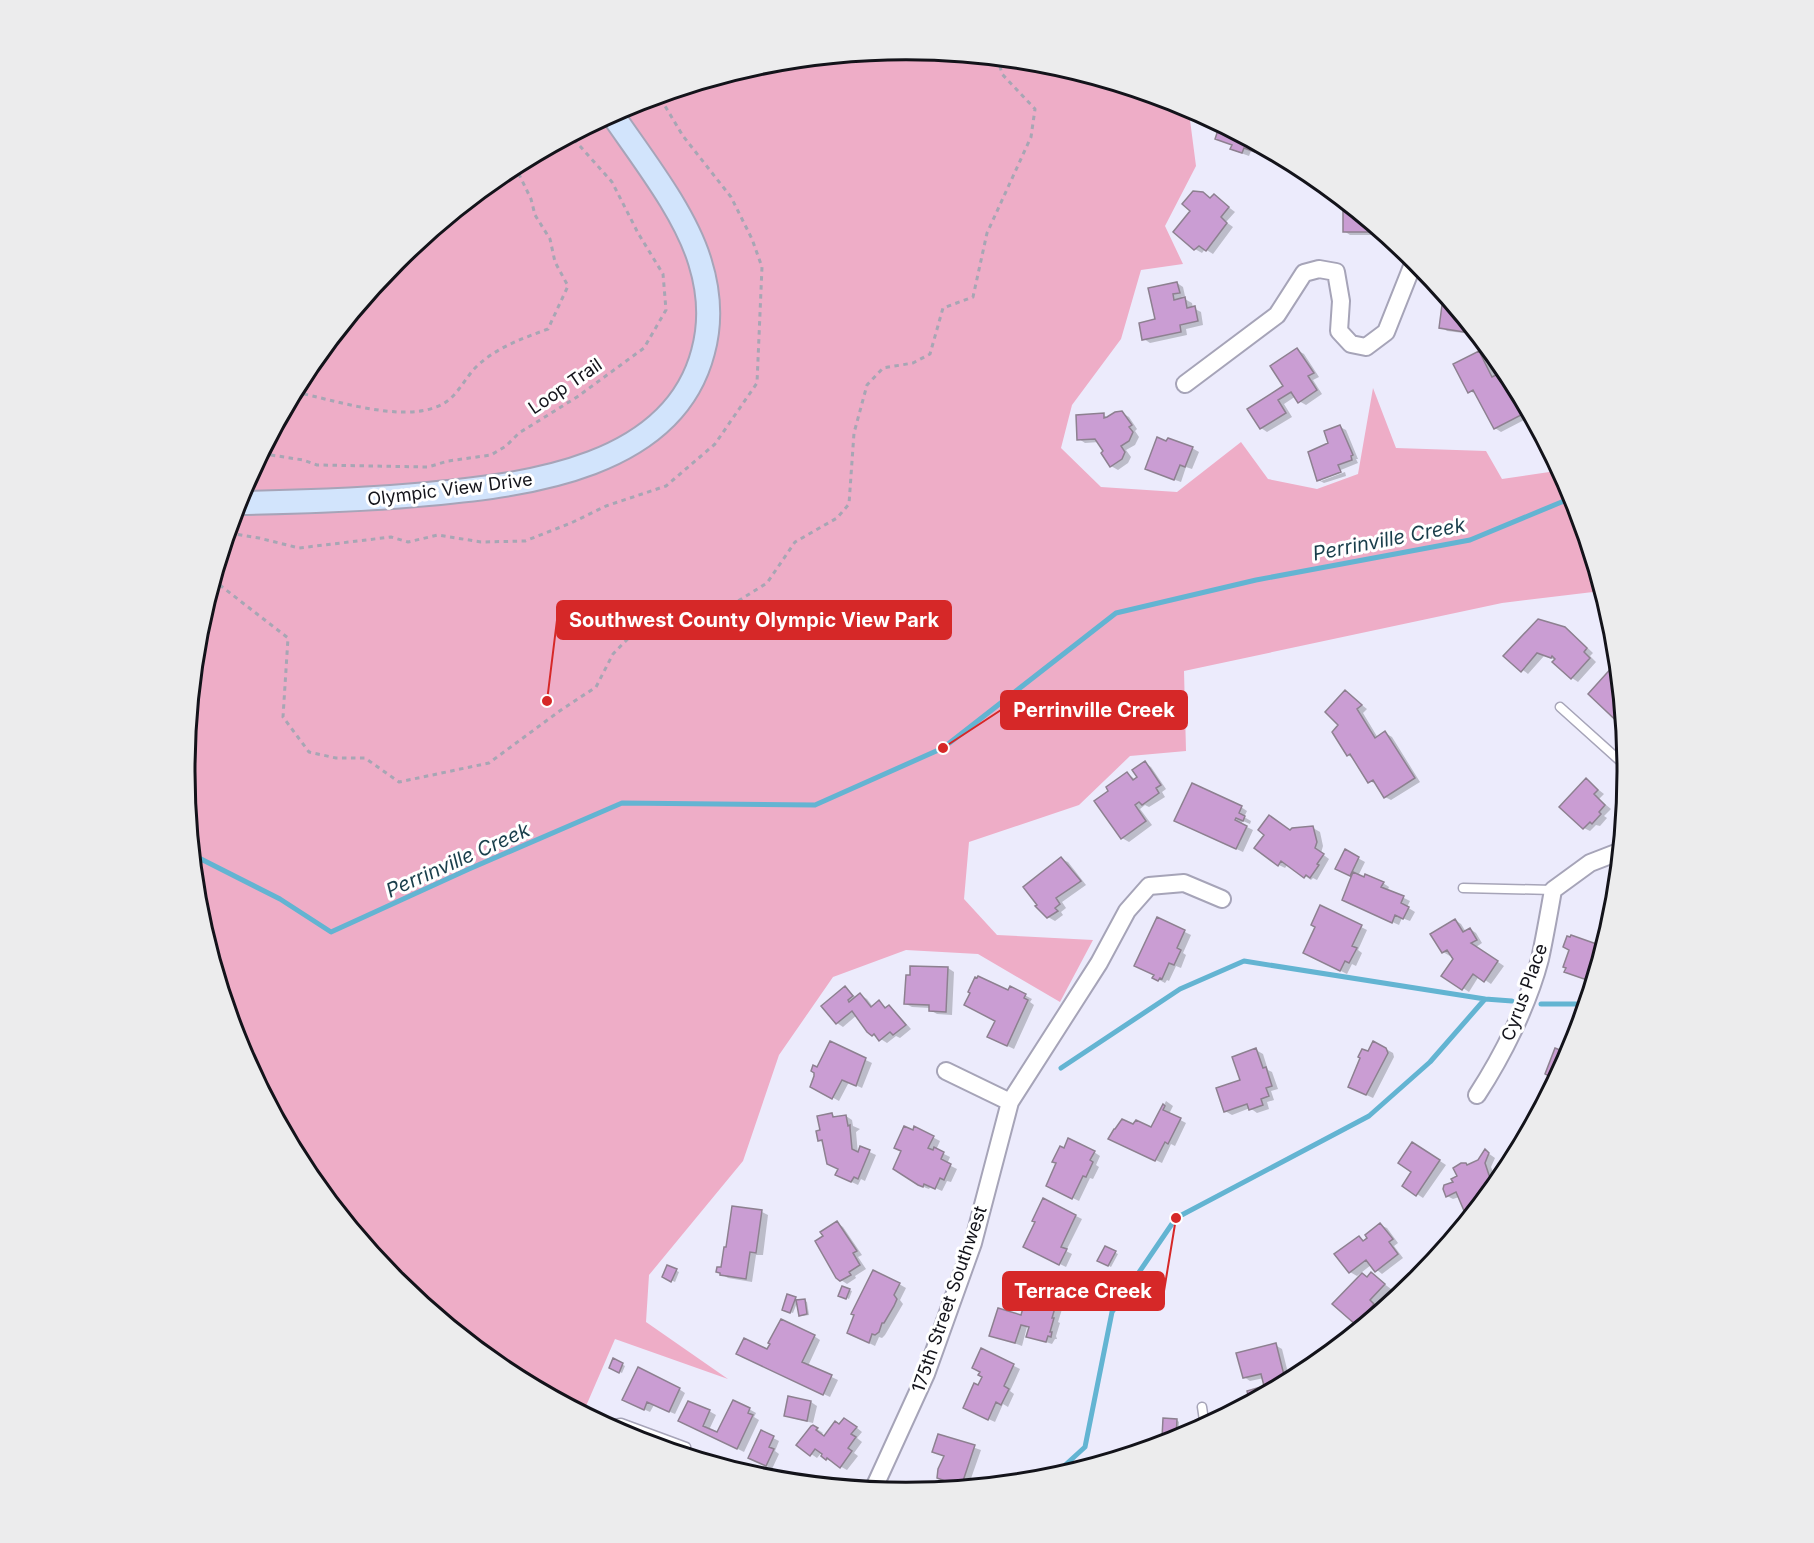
<svg xmlns="http://www.w3.org/2000/svg" width="1814" height="1543" font-family="Inter,sans-serif">
  <style>
    .green { fill: #eeadc7 }
    .shadow { fill: #0003 }
    .lines { fill: none; stroke-linecap: round; stroke-linejoin: round }
    .stream { stroke: #63b4d2; stroke-width: 5 }
    .building { fill: #ca9dd3; stroke: #8d8090; stroke-width: 1.5 }
    .lane-casing { stroke: #a6a4b8; stroke-width: 11 }
    .street-casing { stroke: #a6a4b8; stroke-width: 20 }
    .secondary-casing { stroke: #a6a4b8; stroke-width: 26 }
    .path { stroke: #a7a6b4; stroke-width: 3; stroke-dasharray: 4.5 4.5; stroke-linecap: butt }
    .lane { stroke: #fff; stroke-width: 8 }
    .street { stroke: #fff; stroke-width: 16 }
    .secondary { stroke: #d2e4fc; stroke-width: 22 }
    .labels { text-anchor: middle; dominant-baseline: central; stroke-width: 6; stroke-linejoin: round; paint-order: stroke }
    .street-label { font-size: 18px; fill: #13131a; stroke: #fff }
    .water-label { font-size: 20px; font-style: italic; fill: #193e4b; stroke: #fff }
    .rim { fill: none; stroke: #13131a; stroke-width: 3 }
    .leader { fill: none; stroke: #d62828; stroke-width: 2 }
    .callout-dot { fill: #d62828; stroke: #fff; stroke-width: 2 }
    .callout { fill: #d62828; stroke: #d62828; stroke-width: 2 }
    .callout-label { font-size: 20px; text-anchor: middle; font-weight: bold; fill: #fff }
  </style>
  <rect width="100%" height="100%" fill="#ecebfc"/>
  <path class="green" d="M907 50 1048 63 1184 105 1195 111 1190 120 1196 166 1165 226 1183 264 1141 270 1121 339 1072 405 1061 448 1101 487 1177 492 1241 442 1268 479 1317 489 1358 474 1373 388 1396 448 1486 451 1502 479 1556 471 1557 464 1574 496 1606 602 1593 592 1502 603 1184 671 1186 751 1130 756 1079 805 969 842 964 899 997 935 1093 940 1060 1002 978 954 906 950 833 977 779 1055 743 1161 649 1275 646 1322 728 1379 615 1339 583 1413 506 1372 396 1282 306 1172 240 1047 199 912 185 771 199 630 240 495 307 370 397 261 506 171 631 104 766 63Z"/>
  <path class="shadow" d="M1221 125 1269 150 1264 148 1261 155 1251 151 1249 156 1238 152 1232 148 1233 145 1216 138Z
    M1203 193 1211 199 1214 196 1235 212 1226 222 1233 227 1213 254 1205 249 1202 253 1195 249 1175 231 1193 211Z
    M1345 201 1377 227 1376 235H1350L1344 231Z
    M1177 283 1183 287 1185 296 1181 297 1192 303 1193 308 1201 312 1203 325 1186 329 1187 335 1150 343 1144 339 1157 320Z
    M1456 308 1479 335 1447 331 1441 327Z
    M1297 350 1304 354 1319 377 1313 380 1322 394 1306 405 1299 401 1296 396 1284 404 1292 417 1267 432 1261 428 1285 387Z
    M1479 352 1485 356 1496 377 1504 373 1510 377 1530 417 1501 432 1495 428 1477 394 1469 391Z
    M1122 413 1129 417 1137 429 1135 431 1139 437 1135 445 1126 450 1131 457 1128 463 1118 470 1111 466 1099 442 1085 443 1079 439 1103 415 1109 418Z
    M1340 427 1346 430 1358 459H1356L1358 463 1321 478V481L1345 472 1346 476 1324 483 1318 480 1330 444Z
    M1192 448 1199 452 1192 469 1186 467 1181 482 1153 472Z
    M1564 628 1571 632 1593 653 1590 656 1596 662 1578 682 1572 678 1556 660 1544 656 1528 674 1505 656Z
    M1614 667 1619 670 1625 727 1590 694Z
    M1345 692 1367 709 1363 713 1378 738 1385 733 1392 737 1420 782 1391 800 1385 797 1377 784 1369 781 1354 759 1348 755 1341 726Z
    M1145 763 1151 767 1166 789 1162 792 1165 797 1149 807 1145 805 1140 809 1152 825 1129 842 1122 838 1111 791 1128 774 1136 780Z
    M1586 780 1604 794 1599 799 1611 809 1604 816 1607 818 1600 826 1596 825 1590 831 1584 828Z
    M1241 807 1247 811 1244 817 1251 821 1250 824 1243 821 1241 824 1253 830 1243 852 1183 824Z
    M1313 828 1320 832 1323 846 1321 853 1329 859 1317 880 1313 878 1311 880 1288 864 1285 868 1279 865 1291 831Z
    M1345 851 1365 862 1358 876 1383 883 1389 887 1387 892H1392L1410 901 1407 907 1415 912 1410 921 1402 918 1399 925 1350 903 1352 877 1337 868Z
    M1061 859 1068 862 1086 885 1062 902 1066 908 1061 912 1063 915 1055 921 1048 917Z
    M1158 919 1191 935 1183 953 1186 955 1181 968 1176 966 1169 981 1167 980 1165 983 1154 977Z
    M1455 920 1461 924 1466 932 1470 929 1476 933 1482 943 1476 947 1504 966 1491 984 1479 976 1469 992 1463 988 1455 959 1452 955 1450 956 1443 952Z
    M1361 927 1367 930 1358 950 1362 953 1356 966 1352 964 1347 974 1311 956Z
    M1604 949 1594 980 1591 982 1566 972Z
    M948 968 954 972 952 1015 937 1014 930 1010V1008L912 1007 906 1004Z
    M845 988 857 998 860 995 867 999 873 1007 879 1002 887 1008 889 1007 895 1011 911 1029 900 1038 896 1036 887 1043 873 1034 857 1015 843 1027 837 1023Z
    M1011 988 1032 999 1030 1002 1034 1005 1014 1049 995 1040Z
    M830 1043 872 1063 862 1088 849 1082 839 1101 812 1086Z
    M1386 1049 1393 1053 1394 1057 1373 1098 1356 1090 1369 1053Z
    M1256 1050 1263 1054 1268 1070 1272 1072 1278 1089 1271 1091 1274 1100 1267 1102 1269 1109 1257 1113 1250 1108 1232 1115 1225 1111Z
    M1166 1101 1173 1106 1169 1114 1186 1123 1175 1146 1171 1144 1162 1163 1117 1142 1152 1129Z
    M832 1115 838 1118 846 1116 852 1120 853 1126 860 1129 856 1132 858 1154 861 1148 876 1155 865 1181 861 1179 858 1185 843 1178 824 1143 819 1140 821 1132Z
    M915 1128 940 1141 936 1150 950 1157 947 1164 957 1169 951 1182 947 1181 942 1191 931 1186 929 1189 926 1188 894 1168Z
    M1419 1147 1446 1165 1423 1198 1417 1194 1412 1174Z
    M1485 1151 1495 1158 1491 1167 1498 1184 1479 1204 1480 1206 1472 1216 1466 1212 1459 1197 1453 1199 1447 1196 1466 1164 1469 1166 1479 1161Z
    M1094 1152 1100 1156 1096 1165 1099 1167 1093 1179 1090 1178 1079 1201 1054 1189Z
    M734 1208 762 1212 768 1215 763 1255H756L752 1282 728 1278 718 1272 722 1269 728 1249Z
    M1076 1216 1082 1219 1066 1251 1072 1254 1066 1267 1031 1250 1037 1222Z
    M837 1223 843 1227 862 1255 858 1257 866 1269 855 1276 856 1278 847 1284 841 1280 825 1237Z
    M1380 1225 1387 1228 1398 1243 1394 1246 1403 1258 1382 1274 1371 1265 1357 1276 1350 1272 1359 1237 1365 1241Z
    M1106 1248 1118 1254 1111 1267 1099 1260Z
    M668 1267 679 1272 675 1282 664 1277Z
    M1371 1274 1391 1289 1375 1305 1380 1308 1363 1327 1334 1304Z
    M899 1284 906 1288 900 1300 903 1304 885 1335 882 1338 879 1337 875 1346 855 1336Z
    M1061 1286 1068 1290 1058 1322 1060 1323 1056 1336 1057 1339H1055L1052 1344 1028 1336 1031 1328 1027 1327 1022 1346 991 1335 1032 1312Z
    M849 1290 852 1291 849 1299 842 1296Z
    M795 1298 798 1300 793 1313 786 1311Z
    M804 1300 807 1302 809 1315 803 1316 800 1315Z
    M814 1336 820 1340 808 1366 838 1380 830 1397 745 1357Z
    M1275 1345 1282 1349 1290 1381 1251 1402 1266 1387 1264 1378 1250 1381 1244 1377Z
    M982 1350 1020 1369 1010 1391 1014 1394 1008 1407 1003 1404 995 1422 971 1411 984 1377Z
    M614 1360 625 1366 622 1373 611 1368Z
    M679 1389 685 1393 675 1414 654 1405 650 1412 630 1403Z
    M811 1402 817 1406 813 1423 792 1418 785 1415Z
    M749 1409 756 1413 754 1417 759 1420 744 1452 687 1424 709 1411 716 1415 709 1430 718 1434Z
    M1177 1420 1179 1422 1178 1439 1164 1437Z
    M851 1423 862 1432 857 1438 862 1442 854 1453 858 1456 847 1470 827 1459 822 1452 817 1458 798 1445 813 1426 823 1433 822 1434 825 1437 840 1426Z
    M939 1436 981 1450 968 1487 947 1490 949 1483 938 1478 945 1457 934 1452Z
    M773 1438 779 1441 775 1451 779 1454 772 1469 757 1461Z"/>
  <g class="lines">
    <path class="stream" d="M193 855 280 899 331 932 469 869 622 803 815 805 943 748 1116 613 1256 580 1470 540 1564 501 1577 506
      M1541 1004H1587
      M1061 1068 1180 989 1244 961 1485 999
      M1050 1479 1085 1447 1112 1312 1176 1218 1369 1116 1430 1062 1485 999 1512 1001"/>
  </g>
  <path class="building" d="M1220 124 1268 150 1257 146 1255 152 1244 148 1242 153 1230 149 1232 145 1215 139Z
    M1193 191 1203 192 1210 198 1214 194 1229 207 1221 217 1227 223 1206 251 1199 246 1194 250 1173 232 1190 211 1182 204Z
    M1343 200 1370 222V232H1343Z
    M1177 282 1180 293 1173 294 1174 300 1185 297 1187 308 1195 306 1198 321 1180 325 1181 332 1142 340 1139 323 1155 319 1148 288Z
    M1442 305 1455 306 1477 334 1439 328Z
    M1297 348 1314 373 1308 376 1317 390 1298 403 1291 392 1278 400 1286 413 1260 429 1247 409 1283 386 1270 366Z
    M1479 351 1492 377 1504 371 1525 413 1494 429 1473 390 1468 393 1453 364Z
    M1122 411 1132 425 1129 427 1133 432 1129 441 1121 446 1125 452 1122 459 1110 467 1101 453 1103 451 1095 439 1077 440 1076 415 1104 413V418L1107 417 1115 412Z
    M1340 425 1353 455 1351 456 1352 460 1338 465 1341 472 1317 481 1308 452 1328 443 1324 431Z
    M1157 437 1166 441 1168 438 1193 447 1185 467 1180 465 1174 480 1145 469Z
    M1538 619 1565 627 1587 648 1584 652 1590 658 1571 679 1552 662 1555 659 1552 656 1551 658 1537 653 1521 672 1503 656Z
    M1614 665 1619 670 1624 728 1588 694Z
    M1345 690 1362 705 1357 709 1375 738 1385 731 1415 778 1384 798 1373 780 1368 783 1350 754 1347 756 1332 732 1338 725 1325 712Z
    M1145 761 1161 785 1156 788 1159 793 1142 805 1139 802 1135 805 1146 821 1121 839 1094 801 1108 791 1106 787 1127 772 1133 780 1137 777 1132 770Z
    M1586 778 1598 790 1594 794 1605 805 1599 812 1601 814 1592 824 1590 822 1583 829 1559 807Z
    M1192 783 1242 806 1239 813 1245 816 1243 821 1236 818 1235 820 1247 826 1236 849 1174 821Z
    M1269 815 1290 830 1292 828 1313 826 1317 842 1315 848 1324 854 1317 864 1319 865 1310 878 1306 875 1304 878 1281 861 1278 866 1254 848 1264 835 1258 830Z
    M1345 849 1359 857 1350 876 1335 869Z
    M1061 857 1081 881 1056 898 1060 904 1055 908 1058 911 1047 918 1035 906 1037 905 1023 887Z
    M1353 872 1364 877 1365 874 1384 882 1381 887 1404 896 1401 903 1409 907 1403 919 1395 915 1392 923 1342 900Z
    M1320 905 1362 925 1352 946 1357 948 1349 963 1345 961 1340 971 1303 953 1315 927 1311 925Z
    M1157 917 1185 930 1177 948 1181 950 1174 965 1169 963 1162 979 1160 978 1158 981 1152 978 1154 975 1134 966Z
    M1455 919 1463 932 1470 928 1477 940 1471 943 1498 961 1484 982 1473 974 1462 990 1441 976 1453 959 1447 950 1442 953 1430 934Z
    M1571 935 1605 947 1595 979 1586 978 1584 979 1564 972 1566 968 1563 967 1569 950 1563 947 1567 936 1570 937Z
    M910 966 948 967 946 1012 929 1011V1005L904 1004 906 975H910Z
    M978 976 1008 990 1010 986 1026 994 1024 998 1028 1000 1007 1046 987 1037 995 1021 964 1005 970 993 968 992 975 977 977 978Z
    M845 986 853 996 848 1000 849 1002 860 993 871 1007 879 1000 885 1008 889 1005 906 1025 893 1035 890 1032 879 1041 874 1034 872 1036 867 1032 852 1011 836 1024 821 1006Z
    M830 1041 866 1058 856 1086 842 1080 832 1099 810 1087 814 1076V1073L811 1071 813 1065 817 1067Z
    M1373 1041 1386 1048 1388 1053 1366 1095 1348 1087 1360 1058 1358 1057 1362 1049 1368 1051Z
    M1256 1048 1263 1068 1266 1067 1272 1086 1266 1088 1269 1096 1261 1099 1263 1105 1249 1110 1247 1104 1224 1112 1216 1088 1240 1080 1232 1057Z
    M1555 1048 1565 1052 1566 1049 1572 1052 1557 1080 1545 1074Z
    M1163 1104 1165 1106 1163 1110 1181 1118 1168 1144 1165 1142 1155 1161 1108 1139 1114 1129H1115L1122 1119 1133 1124 1136 1120 1151 1127Z
    M832 1113 833 1117 846 1115 848 1126 850 1125V1128L852 1149 858 1152 860 1146 870 1150 858 1179 854 1177 851 1182 835 1175 838 1169 827 1164 822 1140 818 1141 816 1131 820 1130 817 1116Z
    M904 1126 913 1130 914 1126 934 1136 928 1148 933 1150 934 1147 944 1152 941 1159 951 1164 944 1180 940 1178 935 1189 924 1184 923 1187 918 1185 893 1169 901 1151 894 1148Z
    M1068 1138 1095 1151 1090 1160 1093 1162 1086 1177 1083 1176 1072 1199 1046 1186 1056 1163 1052 1162 1060 1146 1064 1148Z
    M1412 1142 1440 1160 1416 1196 1402 1186 1411 1172 1398 1163Z
    M1485 1149 1489 1153 1485 1163 1489 1175 1495 1182V1186L1489 1189 1491 1193 1488 1196 1474 1201 1477 1208 1465 1213 1456 1192 1446 1197 1443 1189 1444 1185 1453 1182 1451 1179 1457 1176 1453 1168 1461 1163H1466L1467 1165 1478 1160Z
    M1043 1198 1076 1215 1061 1247 1067 1249 1059 1265 1023 1247 1035 1222 1032 1221Z
    M732 1206 762 1210 756 1253 750 1252 746 1279 720 1275V1273L716 1272 717 1267H721L724 1247H726Z
    M837 1221 857 1251 853 1253 860 1265 849 1272 851 1275 840 1281 836 1278 815 1241 823 1236 820 1232Z
    M1380 1223 1393 1239 1389 1242 1398 1254 1375 1272 1366 1260 1349 1273 1334 1254 1359 1236 1363 1241 1367 1238 1365 1235Z
    M1105 1246 1116 1251 1108 1266 1097 1261Z
    M667 1265 677 1269 671 1282 662 1277Z
    M873 1270 900 1283 894 1295 897 1299 894 1306 884 1323H882L879 1332 875 1335 872 1334 869 1343 847 1333 854 1315 851 1314Z
    M1371 1272 1385 1284 1370 1300 1374 1304 1356 1325 1332 1304 1362 1273 1367 1277Z
    M1040 1277 1062 1284 1052 1318H1054L1050 1332H1052L1051 1337 1048 1336 1046 1342 1026 1337 1029 1327 1021 1325 1015 1343 989 1336 998 1308 1021 1315 1023 1308 1031 1310 1034 1300 1033 1297 1038 1278Z
    M842 1286 850 1289 846 1299 838 1296Z
    M787 1294 796 1297 790 1313 782 1310Z
    M805 1299 807 1314 799 1316 796 1300Z
    M781 1319 815 1335 802 1362 832 1375 823 1395 736 1354 744 1338 767 1349 770 1344 768 1343Z
    M1276 1343 1286 1383 1250 1403 1247 1391 1264 1386 1261 1374 1243 1378 1236 1353Z
    M981 1348 1014 1364 1004 1386 1009 1389 1001 1405 996 1402 988 1420 963 1408 974 1383 978 1385 982 1377 978 1375 980 1372 972 1368Z
    M613 1358 623 1363 619 1373 609 1368Z
    M638 1367 680 1388 669 1412 647 1402 644 1410 622 1400Z
    M788 1396 811 1401 807 1421 784 1416Z
    M733 1400 750 1408 748 1413 753 1415 737 1449 678 1421 688 1401 710 1410 703 1426 717 1432Z
    M844 1418 857 1427 851 1434 856 1437 848 1448 852 1451 840 1468 827 1458 826 1460 821 1456 822 1454 815 1449 810 1456 796 1445 811 1426 813 1425 818 1428 816 1430 824 1436 835 1421 839 1424Z
    M1163 1418 1177 1419 1176 1439 1162 1438Z
    M761 1430 774 1436 769 1447 774 1449 766 1466 748 1458Z
    M938 1434 975 1445 961 1487 959 1486 958 1488 946 1490 948 1482 937 1478 938 1469 944 1456 932 1452Z"/>
  <g class="lines">
    <g class="lane-casing">
      <path id="lane" d="M1560 707 1629 769
        M1463 888 1553 890
        M1202 1407 1205 1427
        M606 1425 621 1423 686 1447"/>
    </g>
    <g class="street-casing">
      <path id="street" d="M1185 384 1277 315 1304 273 1319 269 1336 272 1341 301 1339 331 1351 344 1366 347 1386 332 1415 259
        M946 1071 1010 1102
        M1477 1095C1503 1055 1528 1005 1540 959 1545 936 1549 913 1553 890L1590 863 1621 851
        M873 1490 926 1374 973 1243 1010 1102 1099 963 1127 911 1149 886 1184 883 1222 899"/>
    </g>
    <g class="secondary-casing">
      <path id="secondary" d="M238 503C301 502 365 500 428 494 528 485 673 467 703 352 711 323 709 291 700 262 685 212 642 158 612 114"/>
    </g>
    <path class="path" d="M295 392C334 400 399 422 436 407 456 400 462 382 475 368 495 348 521 339 548 329L568 286 555 262 550 239 535 215 531 199 515 166
      M265 448 271 455 303 460 317 465 428 467 448 461 491 455 506 446 519 433 577 397 644 348 666 310 663 274 638 233 612 182 571 136
      M229 533 259 538 299 548 391 537 408 542 438 535 481 542 525 541 571 523 606 506 666 486 715 444 757 383 762 267 752 239 731 197 683 136 659 96
      M215 577 221 586 288 638 283 717 309 752 336 758H365L399 782 489 763 561 710 596 687 613 654 646 620 677 610 730 606 767 583 795 542 837 518 849 504 854 433 867 385 883 368 913 363 930 354 943 308 973 297 987 233 1031 137 1035 109 1002 74 998 59"/>
    <use href="#lane" class="lane"/>
    <use href="#street" class="street"/>
    <use href="#secondary" class="secondary"/>
  </g>
  <g class="labels">
    <g class="street-label">
      <text transform="translate(565 386) rotate(-34)">Loop Trail</text>
      <text transform="translate(450 489) rotate(-7)">Olympic View Drive</text>
      <text transform="translate(1524 992) rotate(-70)">Cyrus Place</text>
      <text transform="translate(949 1299) rotate(-71)">175th Street Southwest</text>
    </g>
    <g class="water-label">
      <text transform="translate(1389 539) rotate(-11)">Perrinville Creek</text>
      <text transform="translate(458 860) rotate(-24)">Perrinville Creek</text>
    </g>
  </g>
  <path d="M0 0H1814V1543H0ZM195 771a711 711 0 1 1 1422 0a711 711 0 1 1-1422 0Z" fill="#ececed" fill-rule="evenodd"/>
  <path class="rim" d="M195 771a711 711 0 1 1 1422 0a711 711 0 1 1-1422 0Z"/>
  <path class="leader" d="M547 701L557 620M943 748L1001 710M1176 1218L1164 1291"/>
  <g class="callout-dot">
    <circle cx="547" cy="701" r="6"/>
    <circle cx="943" cy="748" r="6"/>
    <circle cx="1176" cy="1218" r="6"/>
  </g>
  <g class="callout">
    <rect x="557" y="601" width="394" height="38" rx="6"/>
    <rect x="1001" y="691" width="186" height="38" rx="6"/>
    <rect x="1003" y="1272" width="161" height="38" rx="6"/>
  </g>
  <g class="callout-label">
    <text x="754" y="627">Southwest County Olympic View Park</text>
    <text x="1094" y="717">Perrinville Creek</text>
    <text x="1083" y="1298">Terrace Creek</text>
  </g>
</svg>
